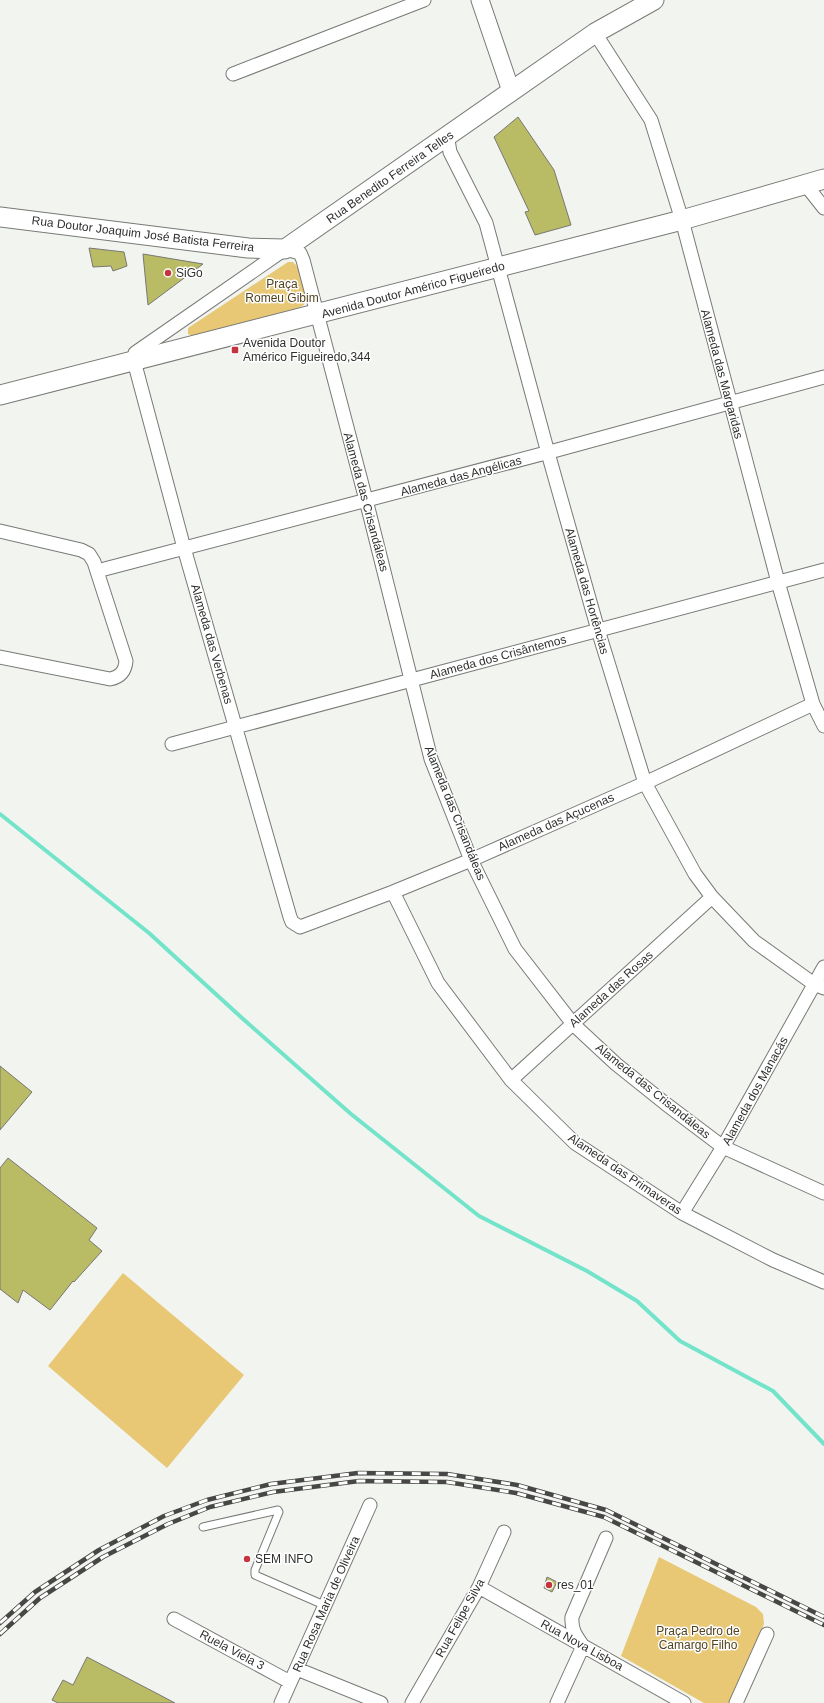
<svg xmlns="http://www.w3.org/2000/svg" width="824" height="1703" font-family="Helvetica,sans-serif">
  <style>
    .green { fill: #e8c775 }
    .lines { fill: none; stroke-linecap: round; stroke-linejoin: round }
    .stream { stroke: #73e4ca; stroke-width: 4 }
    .building { fill: #babc65; stroke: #777773 }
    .service-casing { stroke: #787a76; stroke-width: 9 }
    .minor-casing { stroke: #787a76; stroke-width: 15 }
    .tertiary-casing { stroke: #787a76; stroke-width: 19 }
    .secondary-casing { stroke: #787a76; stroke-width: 21 }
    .service { stroke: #fff; stroke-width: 7 }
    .minor { stroke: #fff; stroke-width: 13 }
    .tertiary { stroke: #fff; stroke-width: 17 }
    .secondary { stroke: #fff; stroke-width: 19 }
    .rail-casing { stroke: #474845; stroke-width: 4.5 }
    .rail { stroke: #fff; stroke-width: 3; stroke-dasharray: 9; stroke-linecap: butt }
    .poi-dot { fill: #c5353f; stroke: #fff; stroke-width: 1.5 }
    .labels { text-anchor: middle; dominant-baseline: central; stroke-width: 3; stroke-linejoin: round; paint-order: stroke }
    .street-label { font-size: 12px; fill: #2f302e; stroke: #fff }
    .poi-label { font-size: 12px; fill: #2f302e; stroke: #fff; text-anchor: start }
    .park-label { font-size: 12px; fill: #52431f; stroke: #fff }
  </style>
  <rect width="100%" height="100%" fill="#f2f4f0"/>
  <path class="green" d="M288 262H293C302 269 307 294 304 305L298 308 192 336 188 334V328Z
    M123 1273 244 1375 167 1468 48 1366Z
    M659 1557 756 1607 763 1614 764 1624 729 1703H704L621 1656Z"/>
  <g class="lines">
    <path class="stream" d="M0 814 149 933 242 1018 351 1114 479 1216 587 1271 637 1301 680 1341 773 1391 824 1444"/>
  </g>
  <path class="building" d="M518 117 554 170 571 225 535 235 525 212 529 211 494 137Z
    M89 248 124 252 127 266 113 271 111 266 93 267Z
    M143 254 203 264 148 305Z
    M0 1066 32 1092 0 1130Z
    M8 1158 97 1228 89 1240 102 1251 74 1282 73 1281 50 1310 23 1290 18 1303 0 1289V1168Z
    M547 1577 557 1582 552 1592 544 1588Z
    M87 1657 156 1693 175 1703H58L52 1700 63 1680 73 1685Z"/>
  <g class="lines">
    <g class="service-casing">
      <path id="service" d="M203 1527 278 1510 279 1512 255 1570V1575L324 1605"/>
    </g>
    <g class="minor-casing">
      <path id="minor" d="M595 33 651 120 682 220 778 582 813 704 824 726
        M233 74 424 0
        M450 135 448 140 450 152 486 223 548 453 598 630 645 783 695 874 712 897 754 941 814 984 824 988
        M805 184 824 208
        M0 531 81 550 89 554 94 562 126 661C125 672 120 677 110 679L0 657
        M97 571 557 450 824 377
        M813 704 645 783 471 860 393 892 300 927 292 922 290 917 184 548 134 361 135 353 285 249 300 253 303 260 366 500 431 759 471 860 515 949 573 1024 616 1064 666 1104 723 1147 824 1193
        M172 744 824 570
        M393 892 438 983 511 1080 575 1143 682 1213 773 1260 824 1282
        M511 1080 712 897
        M682 1213 723 1147 824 967
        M479 1587 684 1703
        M174 1619 290 1682
        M297 1669 381 1703
        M281 1703 370 1505
        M412 1703 479 1587 504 1532
        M557 1703 583 1646C576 1636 571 1630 572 1617L606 1538
        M736 1703 767 1634"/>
    </g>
    <g class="tertiary-casing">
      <path id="tertiary" d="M480 0 511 91"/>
    </g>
    <g class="secondary-casing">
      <path id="secondary" d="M0 217 248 248 285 249 595 33 654 0
        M0 395 682 220 824 179"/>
    </g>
    <use href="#service" class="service"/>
    <use href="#minor" class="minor"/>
    <use href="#tertiary" class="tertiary"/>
    <use href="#secondary" class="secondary"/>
    <g class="rail-casing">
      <path id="rail" d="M0 1623 35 1592 99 1550 164 1516 207 1500 271 1484 358 1473 447 1474 517 1485 606 1510 824 1617
        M0 1634 40 1598 103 1557 168 1524 210 1507 273 1492 359 1481 447 1482 516 1493 604 1517 824 1625"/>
    </g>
    <use href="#rail" class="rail"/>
  </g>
  <g class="poi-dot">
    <circle cx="168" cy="273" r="4"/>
    <rect x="231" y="346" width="8" height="8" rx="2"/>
    <circle cx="247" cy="1559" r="4"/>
    <circle cx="549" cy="1585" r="4"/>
  </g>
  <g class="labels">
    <g class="street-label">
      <text transform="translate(390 177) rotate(-35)">Rua Benedito Ferreira Telles</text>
      <text transform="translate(143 234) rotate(7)">Rua Doutor Joaquim José Batista Ferreira</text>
      <text transform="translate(413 290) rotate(-15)">Avenida Doutor Américo Figueiredo</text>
      <text transform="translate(722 374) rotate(75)">Alameda das Margaridas</text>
      <text transform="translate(461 476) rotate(-15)">Alameda das Angélicas</text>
      <text transform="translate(366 502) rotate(75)">Alameda das Crisandáleas</text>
      <text transform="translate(587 591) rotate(74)">Alameda das Hortências</text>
      <text transform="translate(212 644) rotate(74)">Alameda das Verbenas</text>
      <text transform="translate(498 657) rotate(-15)">Alameda dos Crisântemos</text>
      <text transform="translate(455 813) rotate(68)">Alameda das Crisandáleas</text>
      <text transform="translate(556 822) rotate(-24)">Alameda das Açucenas</text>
      <text transform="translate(611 989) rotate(-42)">Alameda das Rosas</text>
      <text transform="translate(653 1091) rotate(39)">Alameda das Crisandáleas</text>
      <text transform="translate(755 1091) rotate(-61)">Alameda dos Manacás</text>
      <text transform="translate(625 1174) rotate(34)">Alameda das Primaveras</text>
      <text transform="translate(326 1604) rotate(-66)">Rua Rosa Maria de Oliveira</text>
      <text transform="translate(460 1618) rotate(-61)">Rua Felipe Silva</text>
      <text transform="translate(582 1645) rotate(29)">Rua Nova Lisboa</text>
      <text transform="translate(232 1650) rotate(28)">Ruela Viela 3</text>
    </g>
    <g class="poi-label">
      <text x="176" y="273">SiGo</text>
      <text x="243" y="343">Avenida Doutor<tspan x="243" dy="14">Américo Figueiredo,344</tspan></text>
      <text x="255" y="1559">SEM INFO</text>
      <text x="557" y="1585">res_01</text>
    </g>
    <g class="park-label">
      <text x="282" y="284">Praça<tspan x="282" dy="14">Romeu Gibim</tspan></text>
      <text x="698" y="1631">Praça Pedro de<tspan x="698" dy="14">Camargo Filho</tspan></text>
    </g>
  </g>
</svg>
